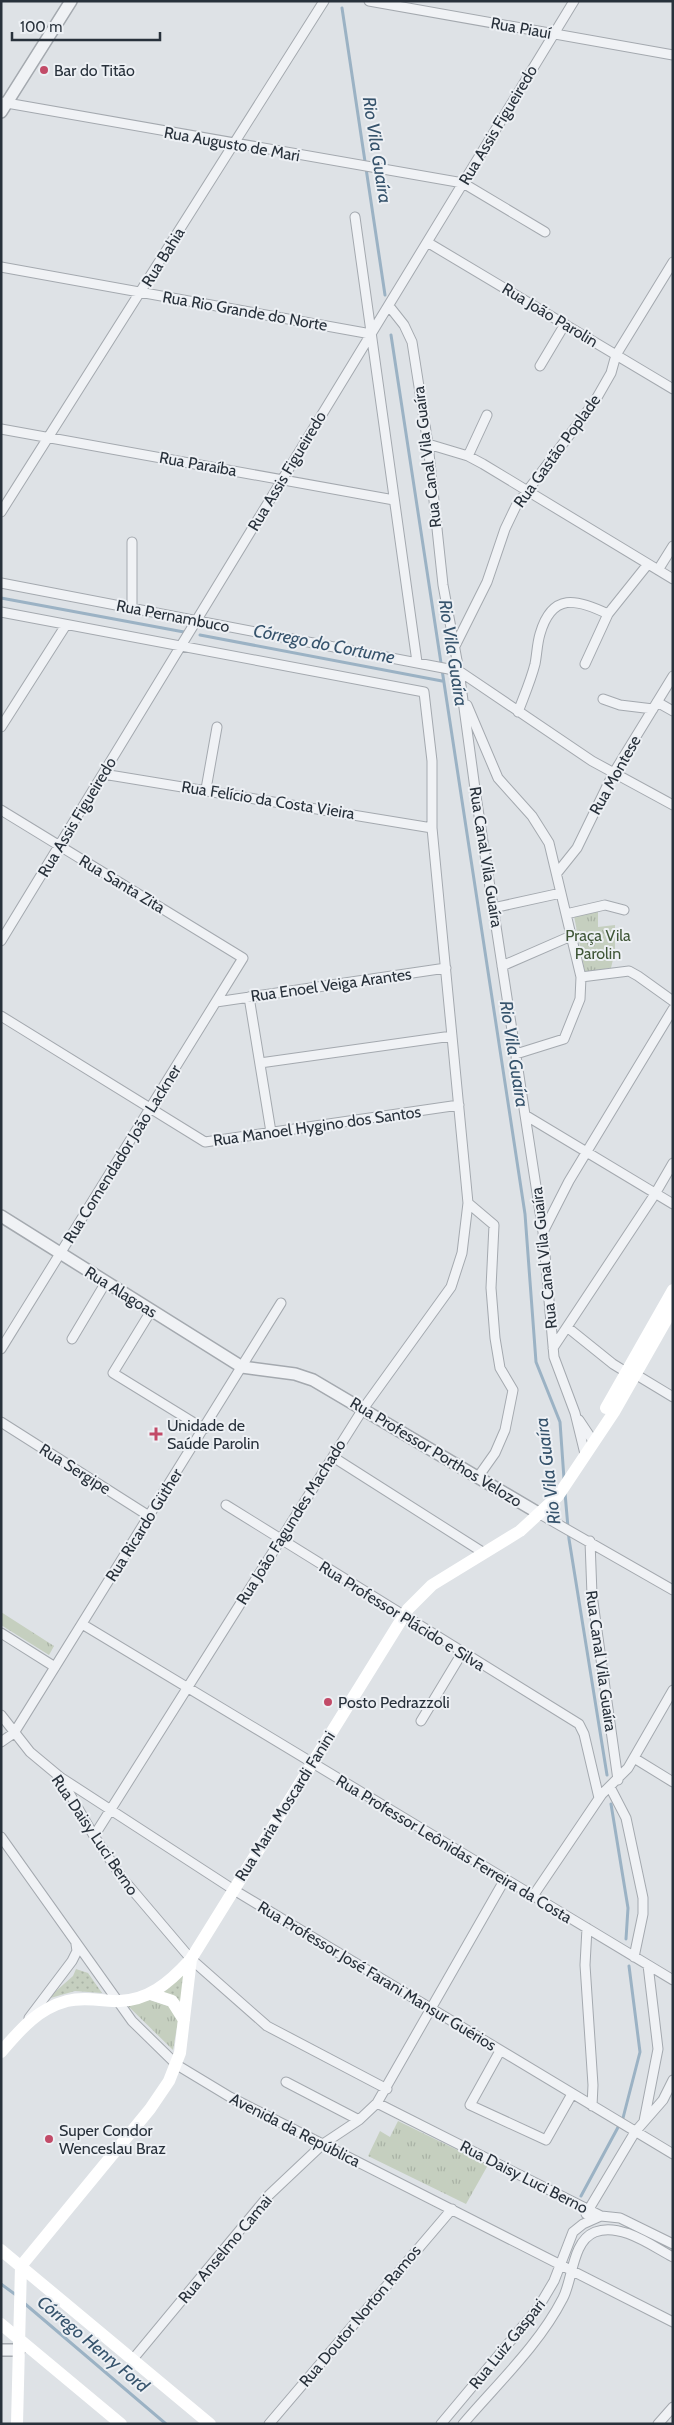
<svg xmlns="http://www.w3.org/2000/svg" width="674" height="2425" font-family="Cabin,sans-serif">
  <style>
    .grass { fill: url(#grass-dots) }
    .park { fill: url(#park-tufts) }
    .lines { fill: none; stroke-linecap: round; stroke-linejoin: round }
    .stream { stroke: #9bb2c4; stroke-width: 3 }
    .minor-casing { stroke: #a4a9af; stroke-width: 11 }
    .tertiary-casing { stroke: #a4a9af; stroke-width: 14 }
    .minor { stroke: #f0f2f5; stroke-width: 9 }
    .tertiary { stroke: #f0f2f5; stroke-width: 11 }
    .secondary { stroke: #fff; stroke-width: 12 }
    .poi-dot { fill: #c24b68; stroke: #edf0f4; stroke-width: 2 }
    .labels { text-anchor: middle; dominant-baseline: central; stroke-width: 4; stroke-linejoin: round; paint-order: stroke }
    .street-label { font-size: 16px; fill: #28313b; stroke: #edf0f4 }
    .poi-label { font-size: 16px; fill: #28313b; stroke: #edf0f4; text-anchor: start }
    .park-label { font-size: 16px; fill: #3f5637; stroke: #edf0f4 }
    .water-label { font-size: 18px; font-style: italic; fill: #36536c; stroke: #edf0f4 }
  </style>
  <defs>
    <pattern id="grass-dots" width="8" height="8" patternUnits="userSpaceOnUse" patternTransform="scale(1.25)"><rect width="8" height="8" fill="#c5cfbf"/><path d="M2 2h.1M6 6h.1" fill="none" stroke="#a9b2a5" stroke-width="1.8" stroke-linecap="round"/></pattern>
    <pattern id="park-tufts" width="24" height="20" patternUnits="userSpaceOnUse" patternTransform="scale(1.25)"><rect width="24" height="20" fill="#c5cfbf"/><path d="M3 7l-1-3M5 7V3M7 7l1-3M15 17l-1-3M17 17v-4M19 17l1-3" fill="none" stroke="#a9b2a5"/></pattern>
  </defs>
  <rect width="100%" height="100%" fill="#dee2e6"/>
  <path class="grass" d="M76 1969 88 1973 102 1993 75 1991 47 1999 73 1976Z
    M186 1972 182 2002 163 1992Z"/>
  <path class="park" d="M598 911V927L615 925V951L611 968 585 972 574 916Z
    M1 1612 54 1646 49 1655 1 1625Z
    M150 2000 171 2007 178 2021 173 2050 126 2004Z
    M398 2121 488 2165 466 2204 368 2156 380 2131 390 2137Z"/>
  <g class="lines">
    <path class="stream" d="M342 8 385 295
      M391 335 525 1214 536 1362 560 1422 564 1479
      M1 598 184 632
      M200 635 442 681
      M565 1493 569 1539 607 1775
      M611 1804 628 1908 626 1939
      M581 2196 623 2118 640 2052 629 1966
      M1 2284 16 2295
      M24 2303 166 2424"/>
    <g class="minor-casing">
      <path id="minor" d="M369 1 673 55
        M1 102 463 183 545 232
        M355 217 417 662
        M427 242 673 389
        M1 267 371 334
        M389 306 404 325 412 342 428 444 443 585 459 671 476 796 543 1232 554 1357 575 1413 585 1454
        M540 366 565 324
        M1 429 394 500
        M428 444 468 456 483 464 673 579
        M468 456 487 415
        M1 512 324 1
        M658 570 673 546
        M1 583 459 671 592 761 673 805
        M132 609V542
        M1 612 424 692 432 761V828L468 1203 494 1225 491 1288 495 1338 500 1368 513 1390 505 1430 495 1453 478 1477
        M455 646 487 582 505 529 516 506 595 401 611 373 616 355 673 262
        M585 664 608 614 648 564
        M603 699 620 705 653 709
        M657 702 673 711
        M467 705 498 778 532 816 549 843 581 977 580 999 564 1039 516 1054
        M518 712C524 696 531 680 535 664 537 654 537 644 540 634 552 592 577 599 608 614
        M1 727 66 625
        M103 774 432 828
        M206 789 217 727
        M1 810 243 958 1 1349
        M557 873 577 848 613 774 673 676
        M493 908 561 893
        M566 914 605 905 624 910
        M1 941 574 1
        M502 966 571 936
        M581 977 629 971 638 976 673 1001
        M249 997 271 1132
        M216 1002 446 968
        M1 1016 205 1142 459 1105
        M260 1063 452 1036
        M525 1115 673 1204
        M543 1232 569 1181 673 1009
        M151 1311 113 1373 204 1429
        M567 1327 613 1364 626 1372 635 1374 673 1397
        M72 1339 106 1282
        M553 1348 655 1194 673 1163
        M579 1420 593 1441
        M1 1422 149 1516
        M333 1457 484 1553
        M226 1505 579 1724 584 1734 599 1798
        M540 1514 673 1590
        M590 1541 592 1595 618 1780
        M82 1624 673 1980
        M1 1633 55 1667
        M1 1715 30 1752 60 1777 94 1836 123 1879 191 1959 267 2026 387 2089
        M421 1721 462 1653
        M1 1742 14 1733 281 1303
        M634 1758 673 1782
        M60 1777 234 1890 673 2154
        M610 1787 626 1818 643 1898V1914L634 1957
        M94 1836 363 1409 451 1287 462 1253 468 1203
        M1 1837 132 2021 177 2065 230 2097 673 2322
        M533 1896 602 1794 628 1768 673 1690
        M587 1928 585 1965 593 2085 592 2106
        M29 2018 72 1961 77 1951 76 1944
        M500 2051 470 2105 546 2140 572 2094
        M286 2082 359 2120
        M377 2103 601 2216 620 2218 673 2244
        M644 2121 658 2049 648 1965
        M586 2214 635 2132 663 2100 673 2080
        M133 2359 269 2195 323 2144 359 2120 377 2103 505 1879
        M269 2424 452 2209
        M441 2424 538 2308 554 2281 573 2232 583 2224 601 2216
        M463 2424C497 2384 539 2345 563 2298 573 2279 572 2241 595 2232 620 2222 652 2246 673 2257
        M658 2424 673 2407"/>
    </g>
    <g class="tertiary-casing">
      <path id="tertiary" d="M1 112 71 1
        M1 1216 242 1367 295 1374 313 1380 540 1514
        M1 2350H19"/>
    </g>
    <use href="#minor" class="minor"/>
    <use href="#tertiary" class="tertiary"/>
    <path class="secondary" d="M606 1408 673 1290
      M151 1994 172 2001 184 2020
      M1 2052C20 2030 37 2009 67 2001 82 1997 98 2000 113 2001 147 2003 170 1982 191 1959L408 1609 432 1585 520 1531 558 1496 614 1412 673 1308
      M1 2250 210 2424
      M1 2324 121 2424
      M17 2424 21 2266 150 2109 169 2081 180 2053 191 1959"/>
  </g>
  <g class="poi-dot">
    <circle cx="44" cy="70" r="5"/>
    <path d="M153.5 1426.5h5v5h5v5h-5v5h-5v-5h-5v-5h5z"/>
    <circle cx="328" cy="1702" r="5"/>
    <circle cx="49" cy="2139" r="5"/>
  </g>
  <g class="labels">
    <g class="street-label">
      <text transform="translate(521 28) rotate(10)">Rua Piauí</text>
      <text transform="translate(498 125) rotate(-59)">Rua Assis Figueiredo</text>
      <text transform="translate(232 144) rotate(10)">Rua Augusto de Mari</text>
      <text transform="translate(163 257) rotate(-58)">Rua Bahia</text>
      <text transform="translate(245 311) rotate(10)">Rua Rio Grande do Norte</text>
      <text transform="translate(550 315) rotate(31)">Rua João Parolin</text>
      <text transform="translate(557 451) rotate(-54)">Rua Gastão Poplade</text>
      <text transform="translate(427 457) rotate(-97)">Rua Canal Vila Guaíra</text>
      <text transform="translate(198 464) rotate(10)">Rua Paraíba</text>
      <text transform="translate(287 471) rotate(-59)">Rua Assis Figueiredo</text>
      <text transform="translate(173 616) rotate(11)">Rua Pernambuco</text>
      <text transform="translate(615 775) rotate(-61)">Rua Montese</text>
      <text transform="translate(268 800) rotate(9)">Rua Felício da Costa Vieira</text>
      <text transform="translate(77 817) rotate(-59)">Rua Assis Figueiredo</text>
      <text transform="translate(486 857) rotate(81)">Rua Canal Vila Guaíra</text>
      <text transform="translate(122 884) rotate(31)">Rua Santa Zita</text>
      <text transform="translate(331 985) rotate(-8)">Rua Enoel Veiga Arantes</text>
      <text transform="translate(317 1126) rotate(-8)">Rua Manoel Hygino dos Santos</text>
      <text transform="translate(122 1154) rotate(-58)">Rua Comendador João Lackner</text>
      <text transform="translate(544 1258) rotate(-96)">Rua Canal Vila Guaíra</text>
      <text transform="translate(121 1292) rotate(32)">Rua Alagoas</text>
      <text transform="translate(436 1452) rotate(31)">Rua Professor Porthos Velozo</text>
      <text transform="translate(75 1469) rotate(32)">Rua Sergipe</text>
      <text transform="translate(291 1522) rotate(-58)">Rua João Fagundes Machado</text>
      <text transform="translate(144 1525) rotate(-58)">Rua Ricardo Güther</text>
      <text transform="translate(402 1616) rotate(32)">Rua Professor Plácido e Silva</text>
      <text transform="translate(601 1661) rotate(82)">Rua Canal Vila Guaíra</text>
      <text transform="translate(285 1806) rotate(-58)">Rua Maria Moscardi Fanini</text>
      <text transform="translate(95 1835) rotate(56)">Rua Daisy Luci Berno</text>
      <text transform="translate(454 1849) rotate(31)">Rua Professor Leônidas Ferreira da Costa</text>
      <text transform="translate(377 1976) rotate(31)">Rua Professor José Farani Mansur Guérios</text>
      <text transform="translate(295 2130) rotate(27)">Avenida da República</text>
      <text transform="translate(524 2177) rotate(27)">Rua Daisy Luci Berno</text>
      <text transform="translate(225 2249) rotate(-50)">Rua Anselmo Camai</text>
      <text transform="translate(360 2316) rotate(-50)">Rua Doutor Norton Ramos</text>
      <text transform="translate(507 2344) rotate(-51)">Rua Luiz Gaspari</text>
    </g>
    <g class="poi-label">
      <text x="54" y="70">Bar do Titão</text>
      <text x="167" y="1425">Unidade de<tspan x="167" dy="18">Saúde Parolin</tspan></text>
      <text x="338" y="1702">Posto Pedrazzoli</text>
      <text x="59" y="2130">Super Condor<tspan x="59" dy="18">Wenceslau Braz</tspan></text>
    </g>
    <g class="park-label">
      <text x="598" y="935">Praça Vila<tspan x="598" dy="18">Parolin</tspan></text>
    </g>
    <g class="water-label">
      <text transform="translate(377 150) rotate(81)">Rio Vila Guaíra</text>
      <text transform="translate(324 644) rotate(11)">Córrego do Cortume</text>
      <text transform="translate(453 653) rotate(81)">Rio Vila Guaíra</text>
      <text transform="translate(514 1054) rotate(81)">Rio Vila Guaíra</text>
      <text transform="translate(548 1471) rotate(-97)">Rio Vila Guaíra</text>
      <text transform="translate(93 2344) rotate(40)">Córrego Henry Ford</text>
    </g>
  </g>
  <rect width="674" height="2425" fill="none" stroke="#28313b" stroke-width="5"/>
  <path d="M12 32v8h148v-8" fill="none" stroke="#28313b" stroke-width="2.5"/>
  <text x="20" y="32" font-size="15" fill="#28313b" stroke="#edf0f4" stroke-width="4" paint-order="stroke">100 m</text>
</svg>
